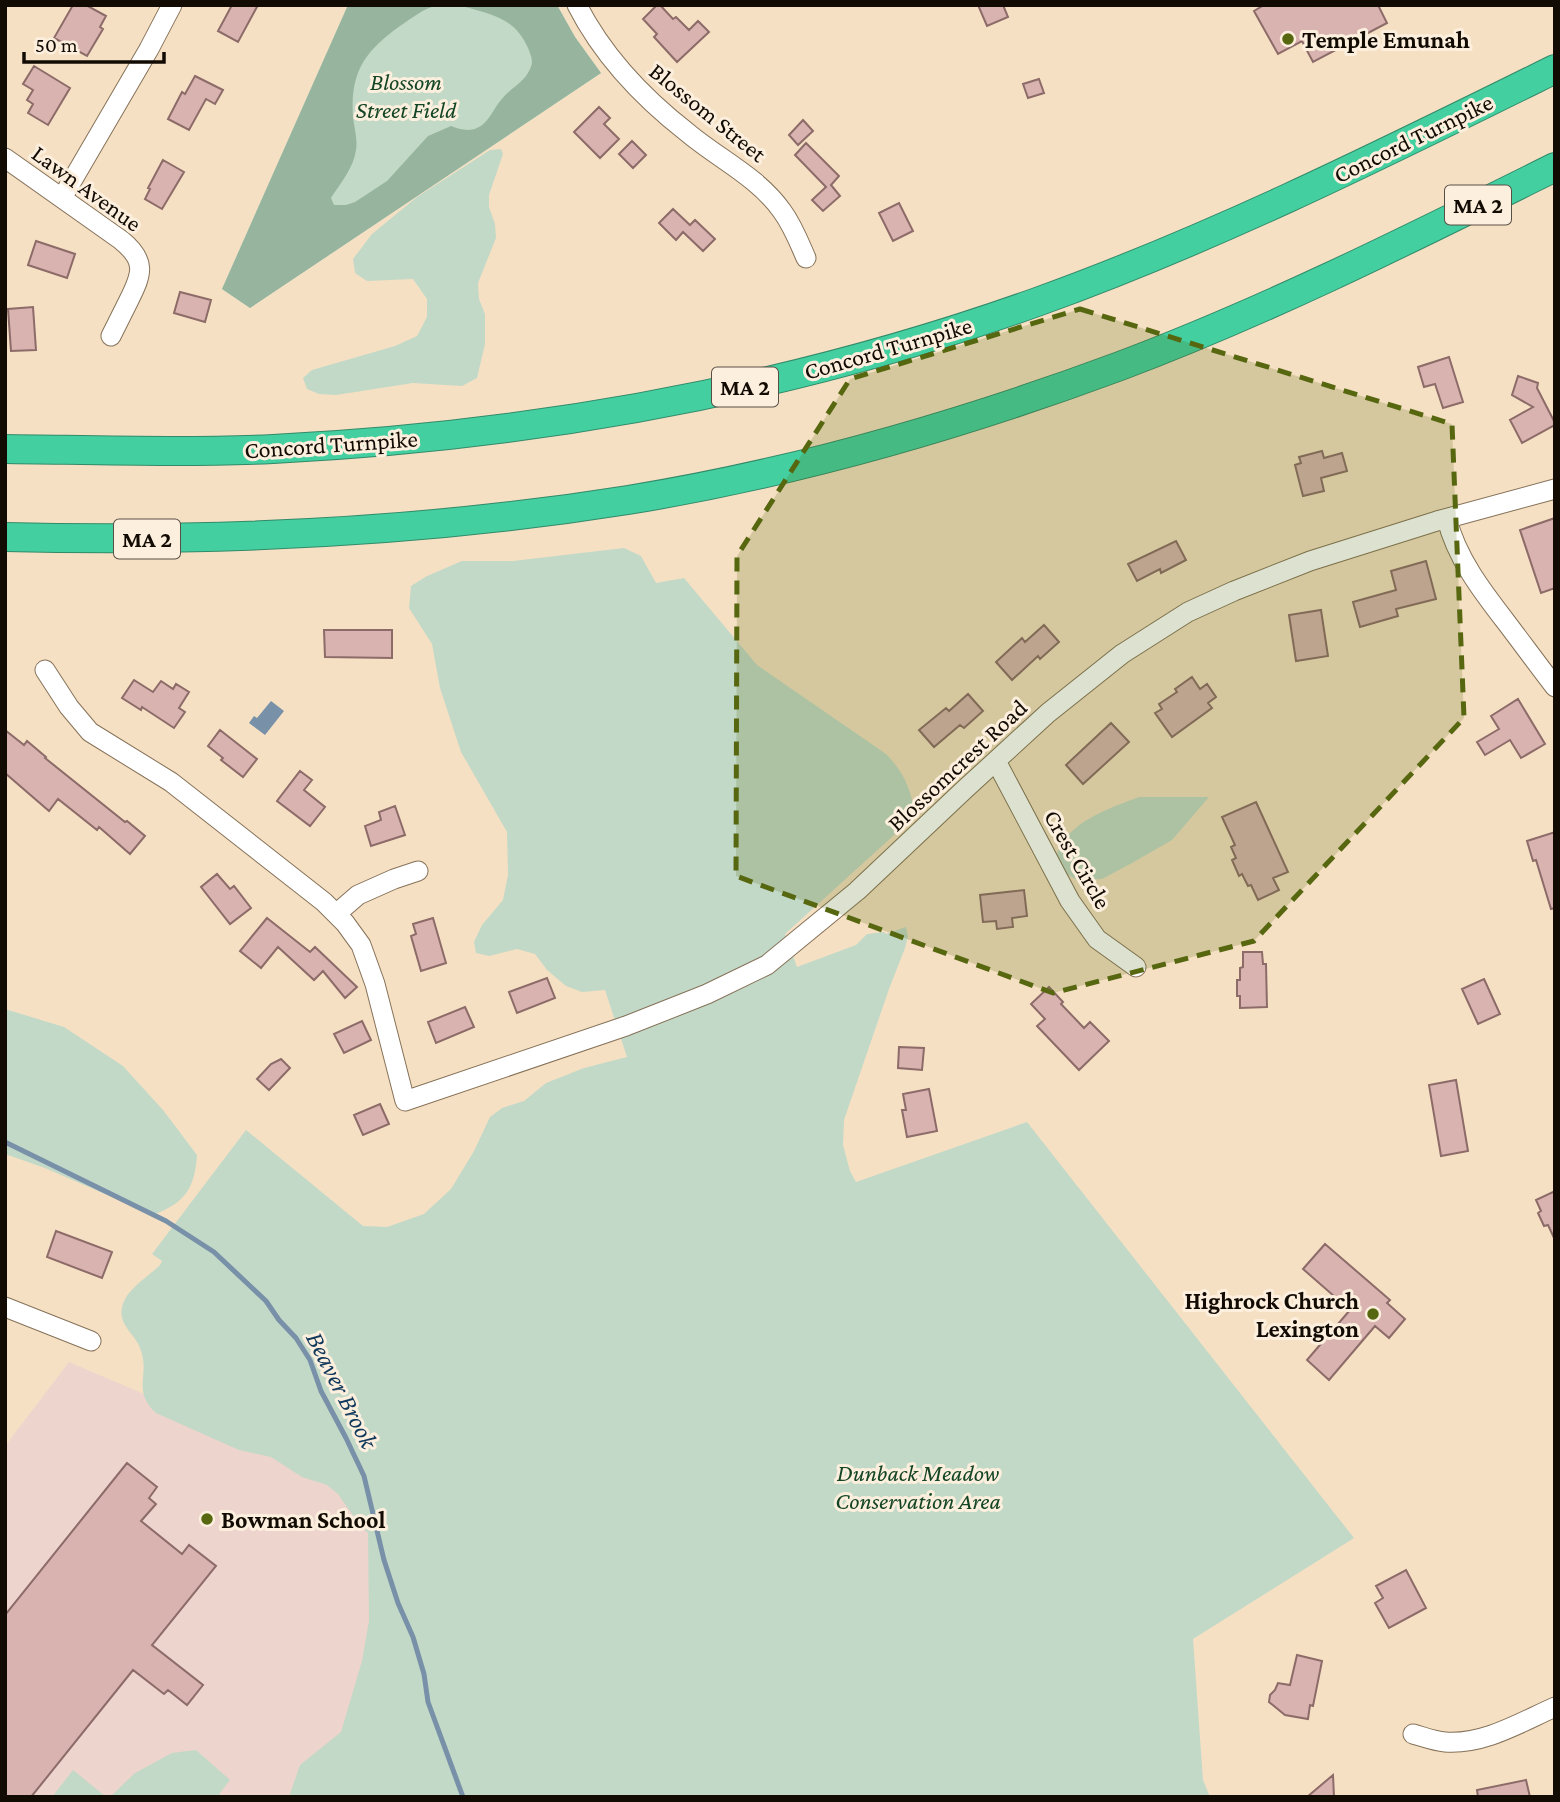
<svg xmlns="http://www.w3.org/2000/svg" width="1560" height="1802" font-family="'Crimson Pro',serif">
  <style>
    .education { fill: #edd4cc }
    .green { fill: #c2d9c7 }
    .forest { fill: #97b59e }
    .water { fill: #7890a8 }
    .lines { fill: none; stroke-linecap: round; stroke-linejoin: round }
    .stream { stroke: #7890a8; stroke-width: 5 }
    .building { fill: #d8b3b0; stroke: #8c6b68; stroke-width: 2 }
    .minor-casing { stroke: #857259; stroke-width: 21 }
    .highway-casing { stroke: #328a69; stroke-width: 30 }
    .minor { stroke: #fff; stroke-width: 19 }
    .highway { stroke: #43cfa0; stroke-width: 28 }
    .marked { fill: #566710; fill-opacity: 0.2; stroke: #566710; stroke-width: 5; stroke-dasharray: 14 9; stroke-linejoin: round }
    .poi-dot { fill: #566710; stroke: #fcefde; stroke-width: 2.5 }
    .labels { text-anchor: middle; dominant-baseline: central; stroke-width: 6; stroke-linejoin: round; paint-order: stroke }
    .shield { fill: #fcefde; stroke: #584f45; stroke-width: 2 }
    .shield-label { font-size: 23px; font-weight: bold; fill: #120b03 }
    .poi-label { font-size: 24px; font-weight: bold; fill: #120b03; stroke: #fcefde; text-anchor: start }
    .park-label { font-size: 24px; font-style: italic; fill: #134525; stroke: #fcefde }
    .street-label { font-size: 24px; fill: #120b03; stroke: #fcefde }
    .water-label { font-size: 26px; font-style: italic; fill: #10385b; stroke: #fcefde }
  </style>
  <rect width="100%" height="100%" fill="#f6e0c4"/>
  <path class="education" d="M69 1362 283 1453 533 1586 357 1797H5V1446Z"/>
  <path class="green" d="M348 5H557L575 37 601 73 250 308 222 289Z
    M501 149 503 154 489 195V207L495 224 496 238 478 283 479 299 485 314V344L477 378 462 386 413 383 336 395 319 394 307 389 303 378 312 370 395 346 417 336 427 317V299L413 279 367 281 355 273 353 259 372 234 417 197 490 150Z
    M624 548 641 556 656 583 684 578 757 665 886 754C904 772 912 791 915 816L785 934 797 967 856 945 867 934 884 932 886 934 906 927 908 936 905 948 889 989 844 1120 843 1145 850 1171 856 1182 1027 1122 1354 1538 1193 1639 1203 1780 1210 1797H289L300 1765 341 1732 362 1661 369 1621 368 1533 357 1521 338 1494 327 1485 302 1477 271 1457 239 1450 156 1413C131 1390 151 1375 140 1348 134 1332 116 1324 123 1304 128 1288 148 1277 160 1265L162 1261 152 1254 246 1130 363 1226 387 1227 424 1214 451 1189 474 1151 490 1117 502 1108 524 1101 546 1083 584 1068 627 1057 605 990 582 992 566 986 547 970 535 954 517 949 489 956 476 953 474 942 482 925 503 900 508 875 507 832 461 752 440 688 432 644 409 608 411 586 427 576 462 561H513Z
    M1139 797H1209L1172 840 1132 863 1102 879 1077 880 1063 872 1056 856C1068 821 1108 809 1139 797Z
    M5 1009 64 1027 123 1066 163 1110 197 1155C195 1188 185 1203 153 1215L45 1168 5 1154Z
    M196 1750 230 1780 217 1797H110L135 1773 172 1753Z
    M73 1770 105 1796V1797H52Z"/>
  <path class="forest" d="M348 5H438C424 8 412 18 400 26 365 51 350 72 353 117 354 127 358 140 356 150 354 167 340 184 331 198L334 205H346L355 202 387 181 428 136 451 126C459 129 468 132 477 128 489 123 493 109 501 100 510 88 524 83 530 69 534 61 531 56 528 48 514 16 489 14 458 5H557L575 37 601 73 250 308 222 289Z"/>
  <path class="water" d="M271 701 284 711 265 735 249 723 254 716 257 718Z"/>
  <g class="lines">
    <path class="stream" d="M5 1142 166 1221 214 1252 266 1301 279 1320 296 1338 310 1360 321 1391 346 1438 364 1476 384 1560 398 1603 413 1637 424 1674 428 1702 463 1797"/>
  </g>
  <path class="building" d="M73 5H86L106 16 100 27 103 29 87 56 54 38Z
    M232 5H258L238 42 218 31Z
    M657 5H660L673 19 676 17 689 30 698 21 709 32 677 62 654 37 657 34 643 19Z
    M978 5H1003L1008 17 987 26Z
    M1264 5H1378L1387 23 1313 62 1302 41 1278 54 1254 11Z
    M34 66 70 88 48 125 28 113 33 104 27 100 33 90 23 84Z
    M195 76 223 90 215 104 206 99 189 130 168 119 182 92 185 94Z
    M1039 79 1044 93 1028 98 1023 84Z
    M599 107 610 118 604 124 619 139 600 158 574 132Z
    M803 120 813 131 798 145 789 135Z
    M632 141 646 155 633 168 619 154Z
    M806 143 839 176 831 185 840 196 823 211 812 200 826 187 795 155Z
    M163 160 184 172 162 209 145 199 150 189 148 188Z
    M899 203 913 231 893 241 879 213Z
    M673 209 690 225 695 220 715 239 703 251 683 232 676 240 659 223Z
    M36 241 75 254 67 278 28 265Z
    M180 292 211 300 205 322 174 313Z
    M33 307 36 350 11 351 8 309Z
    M1449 357 1463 402 1443 408 1435 384 1424 387 1418 367Z
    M1518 376 1538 383 1537 388 1555 423V425L1522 443 1510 420 1533 407 1512 395Z
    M1322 451 1324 458 1342 453 1347 471 1321 478 1324 491 1303 496 1295 465 1301 463 1299 457Z
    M1555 518V588L1541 593 1520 530Z
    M1176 541 1186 560 1161 573 1160 569 1137 581 1128 564Z
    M1426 561 1436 599 1396 609 1398 616 1360 627 1353 602 1396 590 1391 571Z
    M1321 610 1328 656 1296 661 1289 615Z
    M1044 625 1059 642 1040 659 1038 656 1012 680 996 662 1022 638 1025 642Z
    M324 630H392V658L325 657Z
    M1192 677 1200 689 1207 684 1216 697 1208 703 1212 708 1172 737 1155 713 1162 709 1159 704 1177 692 1175 689Z
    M134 680 153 692 161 681 173 689 176 684 189 692 179 708 185 712 174 728 142 707 141 710 122 698Z
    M968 694 983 711 964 728 960 725 934 747 919 730 946 708 949 711Z
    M1518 699 1545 744 1521 758 1510 740 1485 755 1477 742 1499 729 1491 716Z
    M1111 723 1129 742 1083 784 1066 765Z
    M5 730 24 745 27 741 46 757 45 758 125 822 127 821 145 836 130 854 99 827 97 830 58 799 49 811 5 773Z
    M220 730 257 759 243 777 221 760 223 758 208 746Z
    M300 771 312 780 304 790 325 807 310 826 277 801Z
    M1256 802 1288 872 1273 878 1279 890 1258 900 1251 885 1248 886 1242 874 1239 876 1232 860 1236 858 1231 847 1235 845 1222 817Z
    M395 806 405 835 371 846 365 826 381 820 379 812Z
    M1555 832V908L1551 909 1536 860 1533 861 1527 841Z
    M217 874 230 889 234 886 251 908 230 924 201 887Z
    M1024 890 1027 916 1012 918 1013 927 997 929 996 921 983 922 980 895Z
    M267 918 310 952 315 947 357 987 345 998 323 971 314 980 278 947 261 968 240 951Z
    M433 918 446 963 421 971 411 936 416 934 413 924Z
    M1243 952H1262L1263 964H1266L1267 1007 1240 1008V996H1237V980H1240V968L1243 967Z
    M547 978 555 998 517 1013 509 992Z
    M1484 979 1500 1014 1478 1024 1462 989Z
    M1049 987 1063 1002 1061 1004 1084 1028 1090 1022 1109 1041 1079 1070 1037 1026 1045 1019 1031 1004Z
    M465 1007 474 1027 436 1043 428 1022Z
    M362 1021 371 1040 344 1053 334 1034Z
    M899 1047 924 1048 922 1070 898 1068Z
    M281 1059 290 1068 269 1090 257 1079 271 1064Z
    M1456 1080 1468 1151 1441 1156 1429 1085Z
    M929 1089 937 1131 907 1137 902 1110H906L903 1094Z
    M380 1104 389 1124 363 1135 354 1115Z
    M1555 1191V1240L1548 1225 1544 1226 1538 1213 1541 1211 1536 1200Z
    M56 1231 112 1252 102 1278 47 1257Z
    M1325 1244 1390 1300 1387 1303 1405 1319 1389 1338 1375 1326 1329 1380 1307 1360 1350 1310 1303 1269Z
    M127 1463 157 1487 149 1498 156 1504 141 1521 182 1554 189 1545 216 1566 152 1645 203 1685 187 1705 168 1690 164 1694 133 1670 31 1797H5V1615Z
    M1406 1570 1426 1608 1389 1628 1375 1603 1383 1598 1376 1586Z
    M1297 1655 1322 1661 1313 1706 1310 1705 1308 1719 1285 1715 1269 1702 1270 1695 1275 1690 1278 1683 1290 1685Z
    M1333 1775 1334 1797H1307Z
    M1526 1780 1530 1797H1478L1477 1790Z"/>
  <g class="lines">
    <g class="minor-casing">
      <path id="minor" d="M577 5C603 56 643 98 688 133 719 159 758 177 782 211 793 226 799 242 806 258
        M5 158 121 240C147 261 142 274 129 300 123 312 117 324 111 336
        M62 198 149 49 172 5
        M1447 519C1456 557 1482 591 1506 622 1522 643 1538 665 1555 687
        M45 670 69 707 90 732 171 782 324 902 345 923 361 945 375 984 405 1101 626 1026 707 994 767 965 857 891 964 790 1048 713 1122 654 1188 612 1234 591 1310 561 1437 521 1555 489
        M996 761 1070 901 1097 939 1136 967
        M336 914 358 895 394 879 418 871
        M5 1307 91 1341
        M1413 1734C1424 1737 1434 1741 1445 1742 1484 1745 1521 1722 1555 1707"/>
    </g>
    <g class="highway-casing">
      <path id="highway" d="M5 449C95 450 184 453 273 449 533 436 791 390 1037 302 1215 238 1385 153 1555 69
        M5 537C214 542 421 533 628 500 795 473 961 425 1120 366 1269 310 1412 238 1555 167"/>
    </g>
    <use href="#minor" class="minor"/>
    <use href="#highway" class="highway"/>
  </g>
  <path class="marked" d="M1080 309 1452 424 1464 718 1254 941 1053 993 736 876 737 556 850 379Z"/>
  <g class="poi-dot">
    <circle cx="1288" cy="39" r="7"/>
    <circle cx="1373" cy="1314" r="7"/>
    <circle cx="207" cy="1519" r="7"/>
  </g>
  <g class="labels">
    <g class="shield">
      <rect x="1445" y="185.5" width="66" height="39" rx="5"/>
      <rect x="712" y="367.5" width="66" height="39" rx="5"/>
      <rect x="114" y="519.5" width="66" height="39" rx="5"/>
    </g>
    <g class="shield-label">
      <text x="1478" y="205">MA 2</text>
      <text x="745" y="387">MA 2</text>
      <text x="147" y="539">MA 2</text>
    </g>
    <g class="poi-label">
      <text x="1302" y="39">Temple Emunah</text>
      <text x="1359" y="1300" text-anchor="end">Highrock Church<tspan x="1359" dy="28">Lexington</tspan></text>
      <text x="221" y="1519">Bowman School</text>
    </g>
    <g class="park-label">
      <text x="406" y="81">Blossom<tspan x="406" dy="28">Street Field</tspan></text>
      <text x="918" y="1472">Dunback Meadow<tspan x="918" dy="28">Conservation Area</tspan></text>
    </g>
    <g class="street-label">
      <text transform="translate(708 112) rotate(39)">Blossom Street</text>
      <text transform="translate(1413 138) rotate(-26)">Concord Turnpike</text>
      <text transform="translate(87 188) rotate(36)">Lawn Avenue</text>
      <text transform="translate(888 348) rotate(-16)">Concord Turnpike</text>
      <text transform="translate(331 444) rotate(-4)">Concord Turnpike</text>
      <text transform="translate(957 765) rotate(-43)">Blossomcrest Road</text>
      <text transform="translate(1078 859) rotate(60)">Crest Circle</text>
    </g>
    <g class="water-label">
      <text transform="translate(342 1390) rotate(63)">Beaver Brook</text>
    </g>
  </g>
  <rect width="1560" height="1802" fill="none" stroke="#120b03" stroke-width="14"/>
  <path d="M24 52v10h140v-10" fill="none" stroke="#120b03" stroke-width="3.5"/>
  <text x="35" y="52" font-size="21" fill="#120b03" stroke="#fcefde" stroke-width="5" paint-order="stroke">50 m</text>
</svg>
